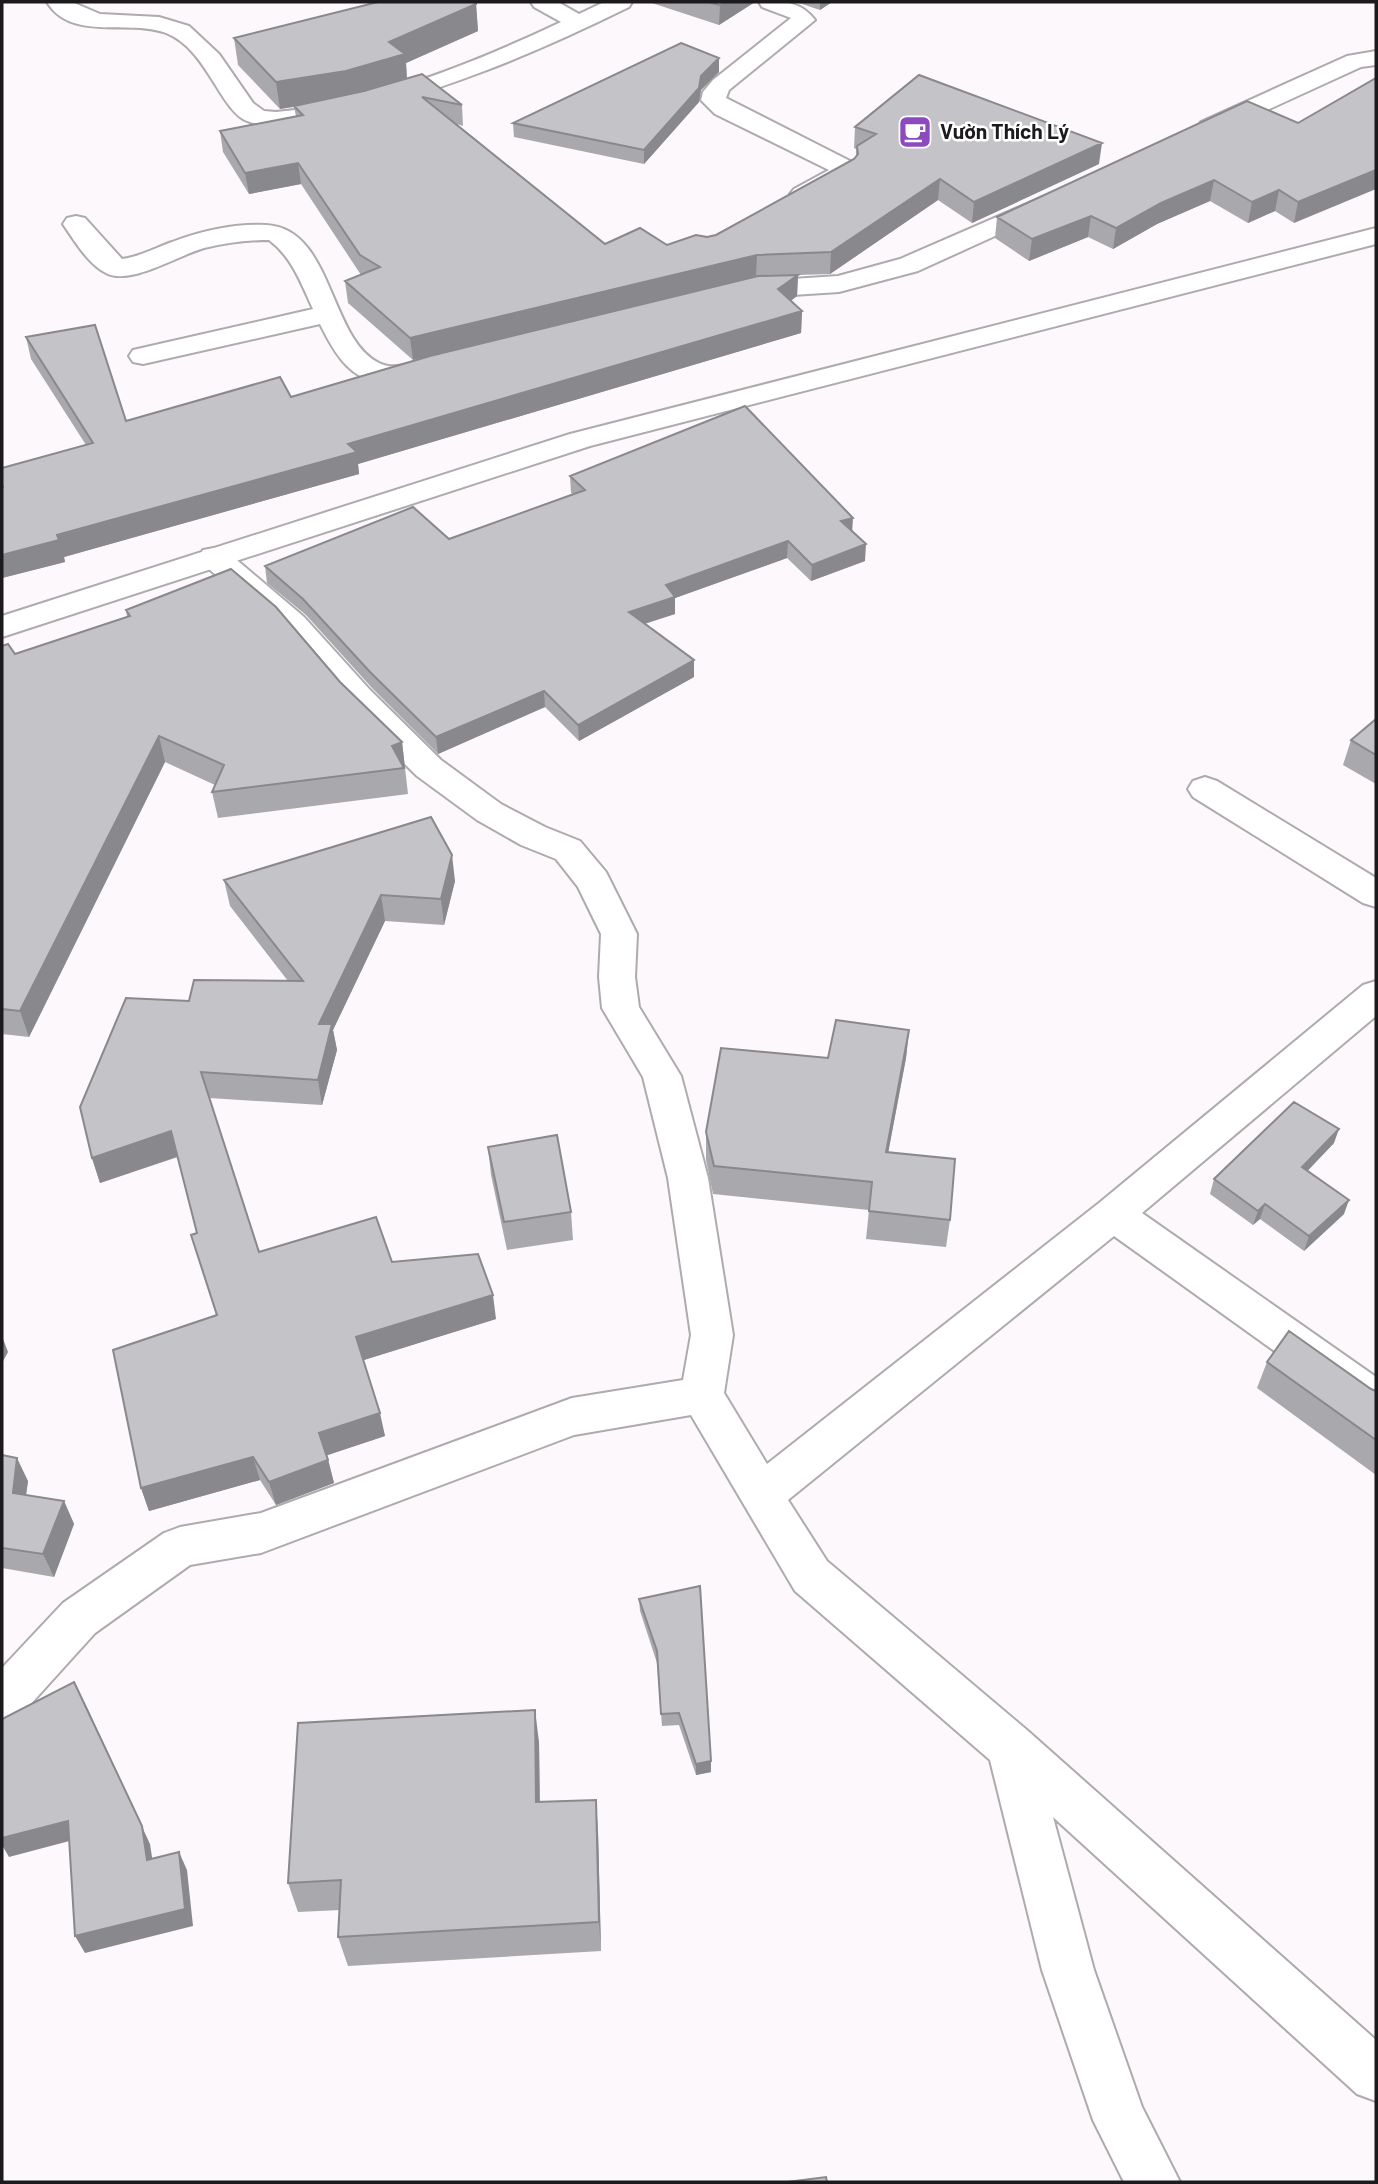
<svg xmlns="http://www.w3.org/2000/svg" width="1378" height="2184" viewBox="0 0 1378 2184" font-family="Barlow,sans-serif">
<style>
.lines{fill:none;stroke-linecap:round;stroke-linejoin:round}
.minor-casing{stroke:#aeaaae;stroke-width:4}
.tertiary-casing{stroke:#aeaaae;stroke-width:4}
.minor{fill:#fff;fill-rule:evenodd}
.tertiary{fill:#fff;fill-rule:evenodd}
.wall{fill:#a9a8ac}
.shaded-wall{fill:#89888c}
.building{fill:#c4c3c8;stroke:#89888c;stroke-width:2}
.labels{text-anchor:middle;stroke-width:5;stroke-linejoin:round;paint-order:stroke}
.far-poi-label{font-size:21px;font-weight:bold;fill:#1c1a1c;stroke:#fff;text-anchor:start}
</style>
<rect width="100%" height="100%" fill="#fcf8fc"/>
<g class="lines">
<defs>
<path id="minor" d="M47,2h25l28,12 59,3 30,9 30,28 34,49 11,8 12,1c99,-9 196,-48 285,-90l-27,-15 -3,-5h27l21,12 25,-12h28l-3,5c-97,48 -196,89 -303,111 -26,5 -53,13 -79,3 -27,-11 -40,-72 -81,-88 -36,-14 -95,9 -119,-31z
M759,2c24,0 41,-2 56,18l-86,70 -3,8 124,63 5,12 -4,5 -39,21 -9,3 -9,-3 -4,-5 4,-5 35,-19 -114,-56 -14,-14 2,-8 10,-12 78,-62 -29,-11z
M1376,51v14l-15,2 -142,65 -9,2 -9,-2 -3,-5 3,-5 146,-66z
M1045,196l9,3 4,5 -4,5 -136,62 -79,21 -93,6 -10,-2 -3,-6 3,-6 10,-2 92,-6 62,-17z
M76,216l9,2 37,41c17,-2 33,-11 50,-17 28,-11 64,-19 94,-17 67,3 63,114 113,138 19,10 37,-6 57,-1l4,6 -4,6c-64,16 -86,12 -116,-50l-177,40 -10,-2 -4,-6 4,-6 180,-41c-12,-26 -21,-52 -44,-69 -22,0 -44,3 -65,8 -25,7 -74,38 -98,25 -18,-9 -32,-33 -43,-49l4,-6z
M214,548l11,2 79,67 66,73 71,70 60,44 44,23 35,14 26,31 31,62 -2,43 4,30 42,69 27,102 25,157 -9,58 43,71 332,-261 264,-218 13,-4v35l-234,197 234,164v41l-15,-5 -247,-177 -326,264 39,61 201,170 348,309v61l-19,-7 -304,-277 41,153 48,137 38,75h-56l-31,-62 -51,-150 -52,-210 -195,-169 -104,-176 -117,20 -313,118 -71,12 -95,68 -76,84 -17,6v-55l61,-65 101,-70 16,-6 81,-14 311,-115 111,-18 8,-45 -23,-157 -25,-101 -41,-69 -3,-31 2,-43 -23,-47 -22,-28 -35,-14 -44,-25 -60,-44 -71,-70 -64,-75 -79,-67 -4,-7 4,-7z
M1205,777l12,4 159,97v29l-13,-4 -170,-106 -5,-8 5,-8z"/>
<path id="tertiary" d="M1376,228v16l-786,202 -588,191v-21l568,-182z"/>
</defs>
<!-- minor casing -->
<use href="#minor" class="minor-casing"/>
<!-- tertiary casing -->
<use href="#tertiary" class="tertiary-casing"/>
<!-- minor -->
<use href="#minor" class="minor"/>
<!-- tertiary -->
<use href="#tertiary" class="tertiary"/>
</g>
<!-- wall -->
<path class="wall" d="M652,2h103l-36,23 -67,-22z
M796,2h36l-12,8z
M476,4l2,27 -72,32 1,15 55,27 1,21 -6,-2 148,120 62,1 49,-10 138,-76 2,-3v-7l-2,-1 1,-21 244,37 -127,59 -34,-23 -108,74 -32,1 -1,21 -6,5 11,10 -1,22 -443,131 1,10 -295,83 1,5 -63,16v-110l84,-23 -55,-86 -5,-22 100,84 165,-24 467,-121 -345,84 -65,-57 -3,-22 16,-6 -60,-91 -52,10 -26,-42 -3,-21 76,-15 -2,-9 -14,2 -42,-44 -4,-27z
M719,58v14l-18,18 -2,12 -55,62 -130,-27 -1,-14z
M1376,78l-82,145 -19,-12 -27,12 -38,-22 -53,23 -44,25 -25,-12 -59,24 -34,-23 2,-21 301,-94z
M570,476l282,55 13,30 -54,20 -24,-23 -112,40v16l-30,10 49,53 -115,64 -34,-34 -107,47 -66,-66 -66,-73 -39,-32 -2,-17 184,-27 124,-45 -2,-1z
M126,610l214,72 62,60 6,52 -190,24 -6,-26 3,-7 -50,-23 -136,275 -27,-3v-388l13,8 112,-37z
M1376,719v65l-33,-19 8,-25z
M224,880l231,1 -11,44 -59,-4 -52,109 4,20 -15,55 -113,-7 50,154 133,10 104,57 -133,41 22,76 -58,19 7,28 -58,22 -16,-25 -111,31 -8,-23 75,-173 -25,-80 6,-2 -19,-76 -78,26 -8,-25 97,-157 99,-20 -58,-75z
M909,1030l-3,28 -18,95 62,67 -4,27 -80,-8 3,-29 -156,-16 -7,-34v-28l122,-74z
M1334,1143l-27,28 37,43 -40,37 -44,-32 -7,6 -43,-31 4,-15z
M488,1147l83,65 2,28 -66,10 -16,-75z
M1267,1362l109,29v84l-119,-87z
M2,1455l26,26 -2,14 38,6 10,23 -20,53 -52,-9z
M639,1599l72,173 -15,3 -17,-50 -17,1 -5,-63 -17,-52z
M539,1742l1,60 58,29 3,120 -253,15 -10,-29 2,-27 -42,2 -10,-29z"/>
<!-- shaded-wall -->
<path class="shaded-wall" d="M725,2h30l-36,23 1,-20z
M820,2h12l-12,8z
M476,4l2,27 -72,32 1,18 -58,16 -69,12 -4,-27 113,-40z
M719,58v14l-18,18 -2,12 -55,62v-14l57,-74z
M1102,143l-3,21 -127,59 2,-21z
M298,163l3,21 -52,10 -4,-21z
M1376,170v19l-82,34 4,-21z
M940,179l-2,21 -108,74 1,-22z
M1214,180l-4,21 -53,23 -44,25 3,-21 45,-25z
M1279,190l-4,21 -27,12 4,-21z
M1091,216l-3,21 -59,24 3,-22z
M757,255l-1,21 -343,84 -3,-22z
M798,275l-1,21 -20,14 1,-21z
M802,311l-1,22 -443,131 1,10 -295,83 1,5 -63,16v-23l55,-20 291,-91z
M853,518l-1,16 -11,-13z
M788,541l-1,17 -112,40v16l-45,14 -1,-16 37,-27z
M866,544l-1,17 -54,20 1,-16z
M694,660v17l-115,64 -1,-16z
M544,691l1,16 -107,47 -2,-17z
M159,736l6,26 -136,275 -9,-26z
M402,742l3,26h-1l-12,-22z
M452,855l3,26 -11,44 -3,-26z
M381,895l4,26 -52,109 4,20 -15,55 -4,-25 1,-56z
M909,1030l-3,28 -23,122 3,-28z
M1339,1129l-5,14 -37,39 5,-15z
M171,1131l8,25 -79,27 -8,-25z
M1349,1200l-5,14 -40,37 5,-15z
M1265,1204l-5,15 -7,6 5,-14z
M493,1295l3,24 -135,42 -5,-24z
M2,1336l6,16 -6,11z
M380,1413l5,23 -60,20 -6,-23z
M253,1457l7,23 -111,31 -8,-23z
M17,1458l11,23 -5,35 -10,-23z
M328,1460l6,23 -58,22 -7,-23z
M64,1501l10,23 -20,53 -11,-23z
M84,1701l66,143 5,33 -8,-17z
M535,1710l4,32 1,91 -4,-31z
M711,1761v11l-15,3v-11z
M596,1800l2,31 3,120 -2,-29z
M68,1821l9,18 -68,18 -7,-12v-7z
M179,1852l8,18 6,56 -108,27 -10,-17z"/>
<!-- building -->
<path class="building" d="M378,2h97l1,2 -87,38 16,12 -59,17 -70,11 -42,-44z
M708,2h17l-5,3z
M681,43l38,15 -18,18 -2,12 -55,62 -131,-27z
M422,74l40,31 -40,-8 183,147 35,-16 27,17 29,-10 11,2 9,-2 138,-76 4,-5 -1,-8 19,-12 -21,-7 64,-52 183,68 -128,59 -34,-23 -109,73 -74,3 -347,83 -65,-57 35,-14 -20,-12 -62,-92 -53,10 -25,-42 83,-16 -9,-9 70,-15z
M1376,78v92l-78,32 -19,-12 -27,12 -38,-22 -53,23 -45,25 -25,-12 -59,23 -35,-22 250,-116 51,22z
M798,275l-20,14 24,22 -454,133 9,8 -300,83 2,5 -57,15v-67l1,-1 -1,-3v-16l91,-25 -67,-106 69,-12 31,96 154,-44 11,20 139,-41 328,-80z
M745,406l108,112 -12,3 25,23 -54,21 -24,-24 -122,44 9,12 -46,15 65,48 -116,65 -34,-34 -108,46 -66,-65 -67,-73 -38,-33 148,-59 36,32 136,-49 -15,-14z
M231,569l45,38 64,75 62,60 -10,4 12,22 -192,24 12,-27 -65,-29 -139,275 -18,-2v-363l6,-2 7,10 115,-38 -4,-6z
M1376,719v36l-25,-15z
M431,817l21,38 -11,44 -60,-4 -62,129h13l-14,56 -117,-8 58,180 117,-35 16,45 86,-8 15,41 -137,42 24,76 -61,20 9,27 -59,22 -16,-25 -112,31 -28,-138 104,-35 -26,-80 6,-2 -26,-102 -79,27 -12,-51 46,-109 63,3 5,-21 109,1 -79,-101z
M836,1020l73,10 -23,122 69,7 -5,61 -81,-9 3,-29 -158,-16 -8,-34 15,-84 107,10z
M1294,1102l45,27 -37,38 47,33 -40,36 -44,-32 -7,7 -44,-32z
M557,1135l14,77 -67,10 -16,-75z
M1289,1331l82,58 5,2v49l-109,-78z
M2,1455l15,3 -4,35 51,8 -21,53 -41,-6z
M700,1586l11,175 -15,3 -17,-51 -18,1 -4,-63 -18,-52z
M74,1682l68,144 5,34 32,-8 6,57 -110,27 -7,-115 -66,17v-119z
M535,1710l1,92 60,-2 3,122 -261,15 3,-57 -53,3 10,-160z
M826,2177l1,5h-40z"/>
<!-- icons -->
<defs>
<symbol id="cafe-square" viewBox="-11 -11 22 22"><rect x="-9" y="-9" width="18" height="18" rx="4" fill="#8d49be" stroke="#fff"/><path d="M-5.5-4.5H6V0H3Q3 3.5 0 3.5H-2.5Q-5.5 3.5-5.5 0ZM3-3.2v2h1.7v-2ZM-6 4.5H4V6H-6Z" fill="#fff"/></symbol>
</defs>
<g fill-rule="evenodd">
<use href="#cafe-square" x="896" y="113" width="38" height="38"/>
</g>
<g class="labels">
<!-- far-poi labels -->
<g class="far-poi-label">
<text x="940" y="139">Vườn Thích Lý</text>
</g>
</g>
<!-- border -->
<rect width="1378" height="2184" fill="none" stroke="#1c1a1c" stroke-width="7"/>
</svg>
